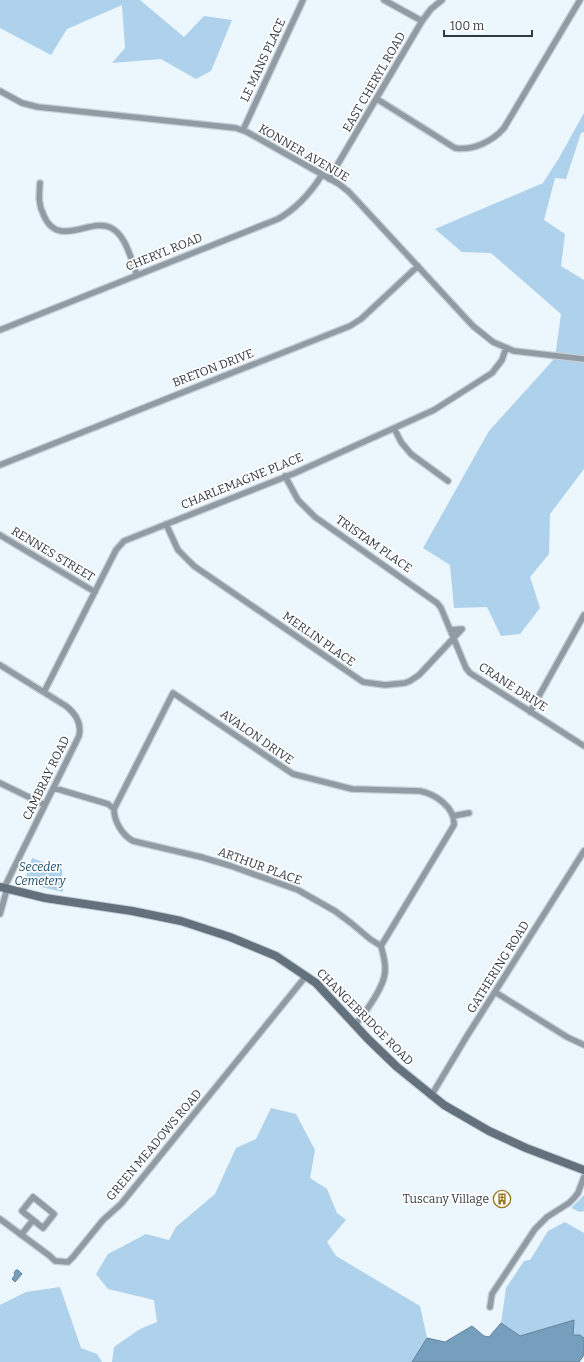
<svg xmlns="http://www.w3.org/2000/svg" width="584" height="1362" viewBox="0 0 584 1362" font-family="Bitter,serif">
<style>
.green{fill:#aed1ec}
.water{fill:#769fbe;stroke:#618199}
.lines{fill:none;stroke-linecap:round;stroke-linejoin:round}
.minor-casing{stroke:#c7d0d8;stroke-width:8}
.secondary-casing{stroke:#c7d0d8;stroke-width:10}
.minor{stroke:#919ba3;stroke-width:5.5}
.secondary{stroke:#63717c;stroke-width:8}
.labels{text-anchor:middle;stroke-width:3.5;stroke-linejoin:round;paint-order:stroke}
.street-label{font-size:12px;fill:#313a42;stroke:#fff}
.park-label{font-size:12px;font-style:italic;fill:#164868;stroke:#fff}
.poi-label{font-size:12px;fill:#313a42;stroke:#fff;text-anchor:end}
</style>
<rect width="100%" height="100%" fill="#ecf6fd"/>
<!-- green -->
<path class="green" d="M0,0h140l44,37 20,-21 28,4 -21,51 -15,8 -35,-20 -49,4 13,-15 -3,-43 -55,24 -16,26 -51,-27z
M584,113v19l-3,1 -15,46 -11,-1 -11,42 21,14 -4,32 23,14v189l-34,45 -1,40 -19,23 10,31 -20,26 -19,2 -14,-29 -33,1 -4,-43 -27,-17 66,-117 66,-73 6,-44 -70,-61 -29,-1 -27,-23 108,-46 16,-25z
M32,858l30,11 1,23 -39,-9z
M271,1108l25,6 19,36 -5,28 17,11 10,24 9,7 -19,22 9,14 84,50 7,32 -15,24h-300l2,-15 26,-18 17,-7 -3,-22 -46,-11 -12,-15 12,-20 38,-20 23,6 7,-13 39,-33 21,-46 20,-9z
M584,1195v16l-4,1 -9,-4z
M565,1222l19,11v105l-4,-3h-7v-15l-54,16 -18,-13 5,-35 18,-27 6,-1 18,-29z
M60,1287l21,61 16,6 5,8h-102v-57l26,-13z"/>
<!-- water -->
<path class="water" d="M16,1270h2l4,4 -7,8 -3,-3 3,-4 -1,-2z
M574,1320l-1,15h7l4,3v17l-5,7h-167l15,-24 18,4 27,-16 12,10 5,1 12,-14 19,13z"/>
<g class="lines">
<defs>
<path id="minor" d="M384,0l38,21
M0,91l22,12 16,4 198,21 11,4 92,52 10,8 124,134 20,16 21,9 70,8
M377,99l78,49c18,3 38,-7 49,-20l76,-128
M243,130l60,-130
M329,179l93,-158 9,-12 11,-9
M40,183c-1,13 -2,21 4,33 15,34 48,-1 69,13 14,9 18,31 24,46
M0,330l278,-111c18,-10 33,-27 44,-44
M394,428l7,14 10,12 37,27
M0,465l350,-139 11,-7 57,-53
M285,476l13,24 17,17 122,86 4,5 25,60 4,5 114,73
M166,524l12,26 16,16 169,116 22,3 20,-2 5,-2 9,-6 43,-46 -12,1
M0,535l95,57
M0,665l66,41c10,8 16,17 13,30l-75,152
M44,692l72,-142 8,-9 171,-68 139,-63 58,-37 10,-13 4,-12
M530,712l54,-97
M0,783l45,22
M54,788l54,16 6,5c0,12 8,26 19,32l68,16 30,9 67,24 37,21 16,12 19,16 11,7c2,8 5,17 4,25 0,15 -20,42 -30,54
M114,809l59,-116 120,81 59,15 68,2c15,3 35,16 34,34l-73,121
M453,816l16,-3
M0,914l7,-25
M495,992l72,45 17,8
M431,1096l36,-60 117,-185
M33,1197l21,17 -11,14 -21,-17z
M0,1219l50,37 5,5 13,1 5,-5 30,-37 18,-16 185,-228
M21,1235l12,-15
M490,1307l2,-13 43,-65 12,-12 22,-14 5,-5 4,-5 6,-16"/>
<path id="secondary" d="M0,887l45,11 87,13 49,10 49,16 46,19 40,27 52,56 29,28 47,38 45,26 37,17 58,22"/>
</defs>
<!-- minor casing -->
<use href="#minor" class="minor-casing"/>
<!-- secondary casing -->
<use href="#secondary" class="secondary-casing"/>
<!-- minor -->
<use href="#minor" class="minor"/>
<!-- secondary -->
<use href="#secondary" class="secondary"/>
</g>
<!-- icons -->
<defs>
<symbol id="building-ring" viewBox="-11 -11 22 22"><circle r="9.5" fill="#fff" stroke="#977c24" stroke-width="1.5"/><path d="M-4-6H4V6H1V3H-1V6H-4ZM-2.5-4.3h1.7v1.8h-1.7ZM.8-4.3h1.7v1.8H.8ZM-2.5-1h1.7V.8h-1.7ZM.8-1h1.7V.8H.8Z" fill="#977c24"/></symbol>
</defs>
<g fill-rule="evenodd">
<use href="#building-ring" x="492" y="1189" width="20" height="20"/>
</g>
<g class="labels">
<!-- street labels -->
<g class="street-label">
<text transform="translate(263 60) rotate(-65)" y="4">LE MANS PLACE</text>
<text transform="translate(374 82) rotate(-60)" y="4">EAST CHERYL ROAD</text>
<text transform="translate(304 153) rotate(30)" y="4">KONNER AVENUE</text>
<text transform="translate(164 252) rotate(-22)" y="4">CHERYL ROAD</text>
<text transform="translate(213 368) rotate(-21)" y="4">BRETON DRIVE</text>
<text transform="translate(242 481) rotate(-22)" y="4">CHARLEMAGNE PLACE</text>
<text transform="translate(374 544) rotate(35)" y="4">TRISTAM PLACE</text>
<text transform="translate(53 554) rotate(31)" y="4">RENNES STREET</text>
<text transform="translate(319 639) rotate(35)" y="4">MERLIN PLACE</text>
<text transform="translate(513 687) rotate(33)" y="4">CRANE DRIVE</text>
<text transform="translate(257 737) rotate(35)" y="4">AVALON DRIVE</text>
<text transform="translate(46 778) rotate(-64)" y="4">CAMBRAY ROAD</text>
<text transform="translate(260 866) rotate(20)" y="4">ARTHUR PLACE</text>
<text transform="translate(498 967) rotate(-58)" y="4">GATHERING ROAD</text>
<text transform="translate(365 1017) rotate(45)" y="4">CHANGEBRIDGE ROAD</text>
<text transform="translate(154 1145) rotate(-50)" y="4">GREEN MEADOWS ROAD</text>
</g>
<!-- park labels -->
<g class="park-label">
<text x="40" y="871">Seceder<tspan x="40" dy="14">Cemetery</tspan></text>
</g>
<!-- poi labels -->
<g class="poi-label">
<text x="489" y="1203">Tuscany Village</text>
</g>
</g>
<!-- scale -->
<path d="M444 30v6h88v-6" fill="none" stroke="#313a42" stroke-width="2"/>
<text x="450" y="30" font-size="12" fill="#313a42" stroke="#ffffff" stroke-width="3" paint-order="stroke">100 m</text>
</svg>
